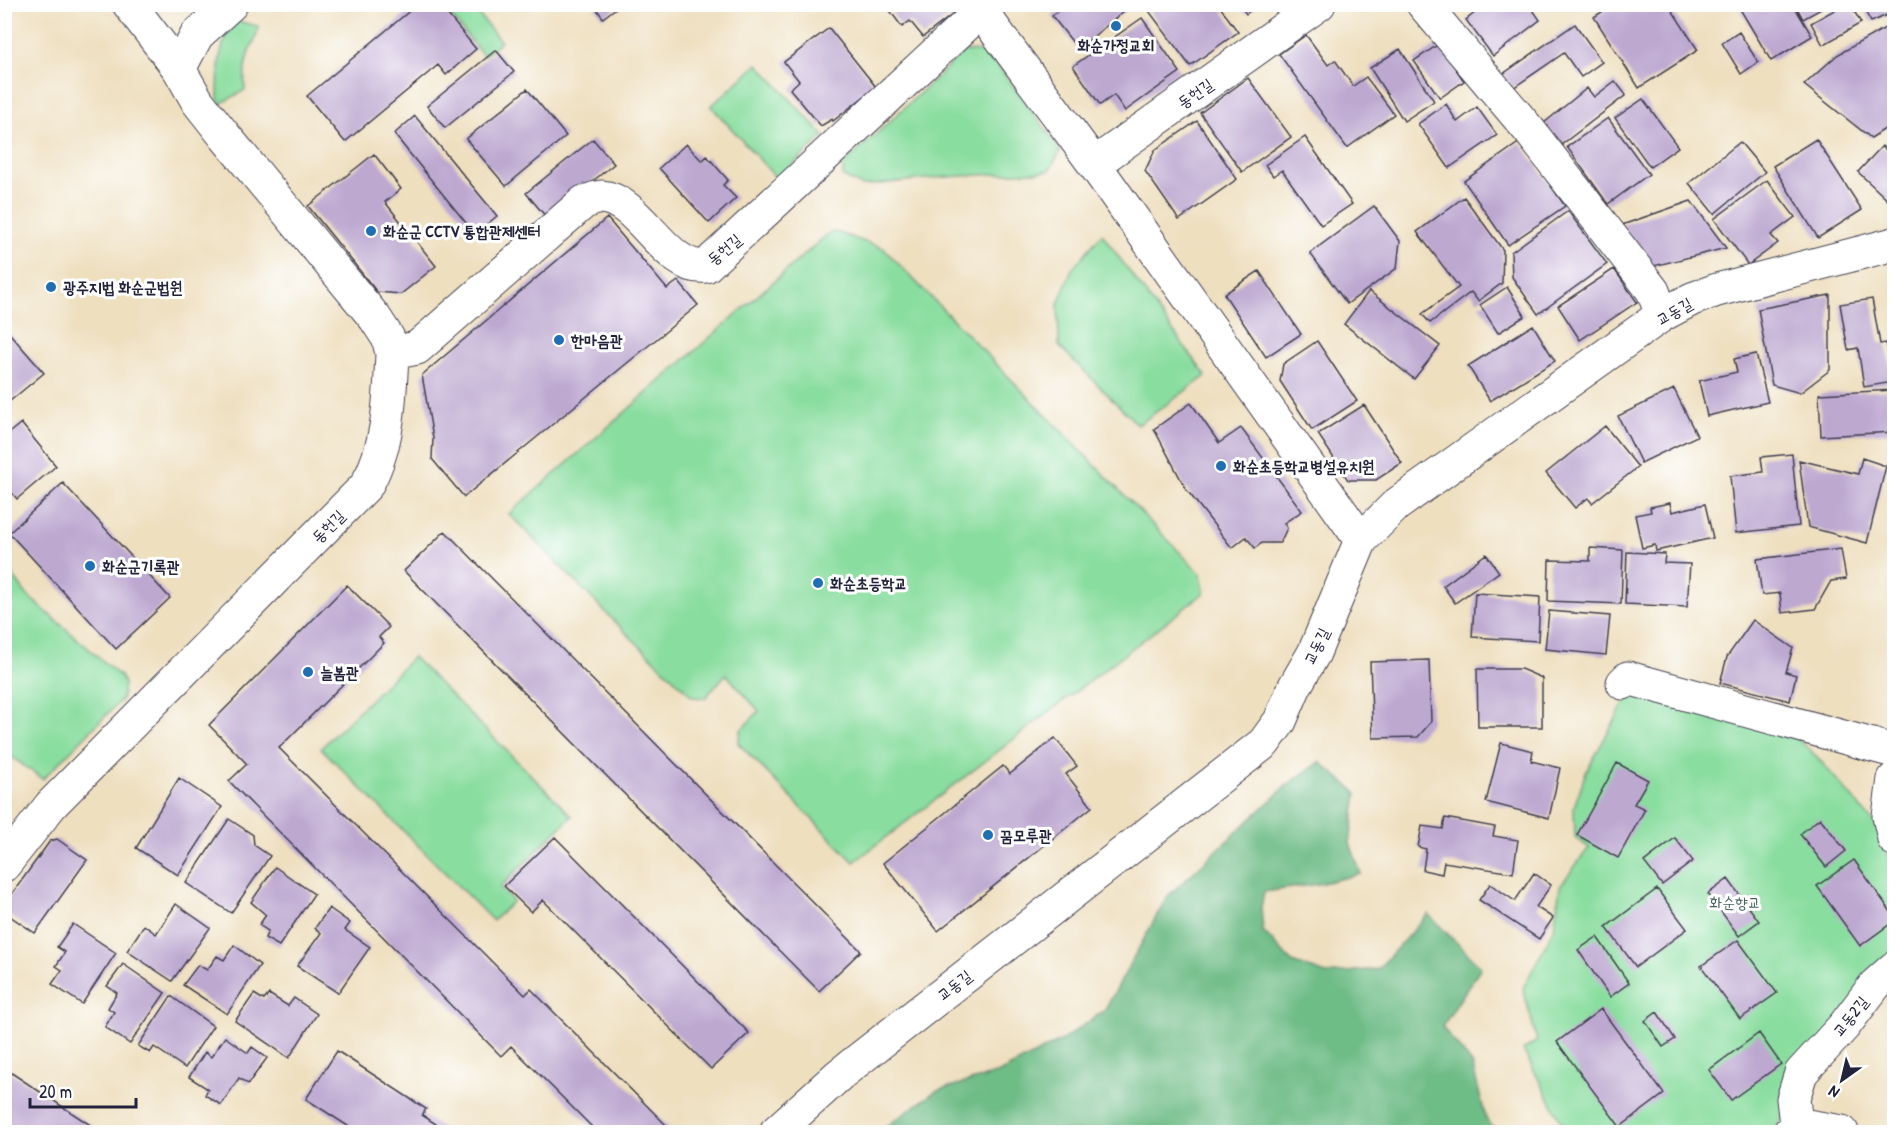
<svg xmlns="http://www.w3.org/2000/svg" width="1899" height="1137" viewBox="0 0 1899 1137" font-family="'Patrick Hand','Poor Story',sans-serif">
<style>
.green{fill:#89dd9f;stroke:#56806d;stroke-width:1.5}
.forest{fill:#6ebc86;stroke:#486f60;stroke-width:1.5}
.building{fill:#bda8d0}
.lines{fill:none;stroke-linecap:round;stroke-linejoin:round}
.minor-casing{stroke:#413e4f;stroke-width:35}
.minor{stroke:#fff;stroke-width:33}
.poi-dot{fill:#1f6fb2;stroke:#fff;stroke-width:2}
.labels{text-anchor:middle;stroke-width:6;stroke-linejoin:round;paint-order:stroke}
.poi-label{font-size:16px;font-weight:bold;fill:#22223b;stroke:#fff;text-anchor:start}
.street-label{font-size:16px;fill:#22223b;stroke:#fff}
.park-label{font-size:16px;fill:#46635e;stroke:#fff}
</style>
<rect width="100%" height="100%" fill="#fff"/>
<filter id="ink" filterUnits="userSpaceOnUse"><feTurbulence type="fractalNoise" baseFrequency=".0167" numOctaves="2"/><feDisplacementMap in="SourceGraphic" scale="12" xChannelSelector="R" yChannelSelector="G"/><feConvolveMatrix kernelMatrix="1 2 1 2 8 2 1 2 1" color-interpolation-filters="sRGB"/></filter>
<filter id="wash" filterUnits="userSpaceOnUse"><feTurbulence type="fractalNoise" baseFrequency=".008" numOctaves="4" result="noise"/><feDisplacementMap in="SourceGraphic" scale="24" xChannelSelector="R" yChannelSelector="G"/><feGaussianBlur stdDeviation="1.35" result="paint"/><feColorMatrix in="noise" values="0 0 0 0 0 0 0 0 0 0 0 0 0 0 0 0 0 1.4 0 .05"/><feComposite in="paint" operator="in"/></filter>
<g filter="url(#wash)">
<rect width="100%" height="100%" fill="#eedfbf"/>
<!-- green -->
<path class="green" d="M442,5h29l30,37 -17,14z
M237,21l21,5c1,11 -7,19 -10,29 -4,12 -4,22 -3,35l-25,14 -2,-5c1,-28 -2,-56 19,-78z
M965,51l23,1 73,98 -12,21 -104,6 -83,9 -19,-9v-12z
M758,64l66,72 -47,43 -66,-73z
M836,232l47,16 318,326 3,19 -350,269 -116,-119 3,-13 18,-19 -33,-37 -21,24 -12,-1 -72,-69 -112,-114 320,-281z
M1102,234l104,142 -68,49 -79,-79 -1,-42 14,-35z
M11,573l16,22 93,81 4,7 -2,16 -79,80 -38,-27 -1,-174z
M413,657l159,159 -72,71 13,14 -20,20 -172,-173z
M1631,691l162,43 24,23 64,74 13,41v91l-121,169h-134l-8,-5 -10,5h-54l-44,-82 14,-9 -14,-53 31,-59 6,-43 29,-38 -14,-11 -1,-30 12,-35z"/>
<!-- forest -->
<path class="forest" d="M1320,762l37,31 -7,50 11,31 -43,10 -54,8 -3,16 2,23 29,31 34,12 52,-5 50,-55 53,53 -39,60 30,37 14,55 12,13h-619l57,-41 63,-18 63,-33 43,-30 62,-113 120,-112z"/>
<g id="blocks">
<!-- building -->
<path class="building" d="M418,4h21l37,45 -30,26 -8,-10 -93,77 -38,-46z
M593,4h28l-18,14z
M885,4h61l7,10 -30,23 -13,-16 -8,6z
M1066,4h67l-55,45 -26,-33z
M1158,4h60l20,28 -48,34 -41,-55z
M1239,4h20l-13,10z
M1486,4h43l11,16 -47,36 -27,-36z
M1614,4h54l30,46 -59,38 -45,-71z
M1737,4h56l19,32 -41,25z
M1795,4h35l-27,15z
M1845,4h5l11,19 -38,22 -12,-22z
M1861,4h33v8l-23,10z
M1142,18l38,54 -55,39 -11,-16 -14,10 -27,-39z
M1575,24l27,38 -21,15 -17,-24 -51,35 -10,-14z
M1892,24l2,4v95l-23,15 -67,-53 33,-30z
M829,28l47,59 -43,34 -1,-2 -11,7 -31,-37 9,-8 -15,-19z
M1739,32l19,30 -17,12 -19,-31z
M1306,35l22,30 7,-5 18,26 13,-9 28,37 -47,34 -68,-94z
M1439,44l25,37 -24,17 -26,-37z
M1400,49l34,52 -30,20 -34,-53z
M496,50l18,22 -69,56 -18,-22z
M1248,78l43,59 -49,35 -42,-59z
M1615,81l11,14 -65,50 -17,-22 43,-35 7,9z
M527,89l39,47 -60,50 -40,-47z
M1643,99l35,48 -28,20 -35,-49z
M1446,104l11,18 20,-15 20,28 -48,33 -31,-44z
M415,116l82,100 -22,18 -81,-100z
M1608,118l41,56 -41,30 -41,-57z
M1197,121l40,58 -58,41 -34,-49 10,-21z
M1305,137l47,67 -31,21 -39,-55 -9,6 -8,-11z
M593,139l21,25 -67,54 -21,-25z
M1816,139l46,71 -44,28 -45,-72z
M1520,142l45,64 -57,39 -44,-64z
M1740,142l25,30 -51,42 -25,-31z
M686,144l16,17 5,-5 21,24 -5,5 13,13 -27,25 -50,-55z
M1882,146l12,12v48l-36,-34z
M374,154l27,35 -16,13 51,64 -35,28 -24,-2 -69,-86z
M1767,180l28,37 -24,18 7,8 -30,22 -34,-46z
M1464,197l39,53 -1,33 -24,18 -7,-9 -41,31 -8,-9 37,-27 -42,-55z
M1691,201l35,47 -76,19 -28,-42z
M1374,206l26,35 -3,27 -50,36 -37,-51z
M1568,211l39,53 -69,50 -26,-37 -1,-25z
M607,218l60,71 11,-8 20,24 -234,192 -32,-38 1,-21 -11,-63z
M1614,269l23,33 -57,38 -22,-34z
M1259,271l42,63 -35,23 -42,-63z
M1507,287l18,29 -27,17 -18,-28z
M1369,291l71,55 -26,33 -70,-55z
M1830,295v75l-30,23 -28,-8 -14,-76z
M1872,299l8,45 6,-1 7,39 -29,5 -6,-39 -10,2 -8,-46z
M1533,325l22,36 -65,40 -22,-35z
M4,327l40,46 -40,33z
M1317,341l40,60 -45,29 -32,-49 3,-17z
M1756,354l12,48 -61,14 -8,-35 38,-9 -3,-13z
M1674,389l23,47 -56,27 -23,-47z
M1894,390v42l-73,4 -2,-42z
M1191,403l28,40 22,-15 61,83 -18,12 3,5 -7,15h-18l-7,5 -9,-11 -14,11 -46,-59 -32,-60z
M1364,405l38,58 -26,17h-28l-30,-46z
M21,423l35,43 -39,33 -13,-16v-46z
M1605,426l33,41 -46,36 -4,-5 -13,10 -29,-35z
M1792,454l7,72 -63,7 -6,-57 33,-4 -2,-15z
M1862,458l24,8 -19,77 -59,-16 -9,-67 59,14z
M63,483l107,115 -54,51 -107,-116z
M1670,503l2,9 33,-8 8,34 -57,13 -1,-6 -13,3 -7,-33 16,-3 -1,-5z
M445,531l416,420 -42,40 -415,-420z
M1590,548l33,2 -2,54 -73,-3 1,-41 41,1z
M1841,549l5,30 -15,2 -16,28 -33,4 -2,-20 -18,2 -5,-36z
M1627,552l38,2 -1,9 26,1 -3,43 -62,-3z
M1486,554l13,18 -44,31 -12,-17z
M347,585l42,42 -10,10 5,6 -105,105 246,247 6,-6 142,143h-76l-86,-86 -10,10 -272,-275 18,-17 -38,-39z
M1475,593l65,4 -2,44 -66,-4z
M1549,611l61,5 -4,39 -61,-6z
M1753,620l40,28 -7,24 10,3 -6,26 -70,-18 7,-26z
M1429,660l2,62 -13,15 -45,1 -3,-76z
M1477,669h44l21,9v49h-64z
M1055,738l22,28 -11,8 26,33 -154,124 -55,-68 120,-97 7,8z
M1501,743l32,8 -2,10 29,7 -11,50 -63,-16z
M1617,763l31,17 -14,24 11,5 -27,49 -41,-23z
M179,778l43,29 -44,68 -42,-27z
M1445,818l50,9 -2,9 25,4 -5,33 -69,-11 -2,12 -19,-4 3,-21 -8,-2 4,-21 21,3z
M1820,818l26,33 -20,16 -26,-33z
M229,819l24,16 1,10 16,11 -39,57 -45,-30z
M555,837l194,196 -38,36 -168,-169 -12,12 -27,-26z
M1675,838l18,23 -31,24 -18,-23z
M57,839l30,21 -52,73 -31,-21v-7l46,-64z
M1854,860l40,56v5l-34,25 -43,-60z
M275,867l39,27 -35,52 -14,-8 3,-7 -9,-6 7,-10 -15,-13z
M1534,873l17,12 -15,22 17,11 -14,21 -60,-39 11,-16 25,17z
M1728,879l31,42 -20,15 -31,-42z
M1657,889l30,40 -51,38 -30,-40z
M176,904l34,24 -38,53 -45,-30 17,-26 12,9z
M329,908l21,15 -5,7 25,17 -32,46 -41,-27 24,-33 -6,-5z
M73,924l43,29 -34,51 -30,-20 10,-14 -6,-4 9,-14 -8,-5z
M1597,937l32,46 -19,14 -32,-47z
M1738,940l39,53 -37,26 -39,-53z
M234,945l26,20 -33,49 -44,-29 15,-20 9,5 10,-14 7,4z
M123,964l42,29 -35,51 -25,-17 9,-15 -6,-4 9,-15 -10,-7z
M254,994l10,6 5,-6 19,12 6,-8 23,16 -28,44 -54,-37z
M171,996l42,30 -28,42 -31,-21 -4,6 -12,-7z
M1601,1009l63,85 -44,33 -63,-85z
M1657,1012l18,27 -12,8 -18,-26z
M1759,1033l22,31 -50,36 -22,-30z
M225,1037l23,16 4,-6 15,11 -19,26 -9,-6 -18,27 -16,-10 3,-6 -19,-12 16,-25 6,5z
M337,1051l89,58 -4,6 26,17h-91l-51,-33z
M4,1068l97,64h-93l-4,-2z"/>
</g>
</g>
<g filter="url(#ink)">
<use href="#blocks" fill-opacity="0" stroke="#413e4f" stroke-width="1.5"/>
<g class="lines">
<defs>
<path id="minor" d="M129,4l50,65 19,33 26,33 151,183 13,20 4,15
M1423,4l106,126 124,161 9,24
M179,69l18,-34 34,-31
M1094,164l267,376
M1623,683l5,-5 266,73
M1894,779l-5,37 5,23
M4,865l47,-60 315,-319c23,-39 24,-89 26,-133l25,-5 167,-146c5,-1 13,-5 18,-5 38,3 65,75 104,69l275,-255 113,153 225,-160
M1796,1124l46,8
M776,1132l63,-57 425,-332 16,-22 15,-35 19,-33 47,-113 35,-35 266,-190 30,-16 25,-9 177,-46
M1790,1132l6,-8 -3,-25 8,-26 43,-47 31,-41 19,-17"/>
</defs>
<!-- minor casing -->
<use href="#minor" class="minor-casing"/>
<!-- minor -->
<use href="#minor" class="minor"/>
</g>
</g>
<!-- markers -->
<g class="poi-dot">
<circle cx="1116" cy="26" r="6"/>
<circle cx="371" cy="231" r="6"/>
<circle cx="51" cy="287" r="6"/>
<circle cx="559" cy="340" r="6"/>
<circle cx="1221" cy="466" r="6"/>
<circle cx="90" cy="566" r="6"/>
<circle cx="818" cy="583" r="6"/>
<circle cx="308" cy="672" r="6"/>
<circle cx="988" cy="835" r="6"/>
</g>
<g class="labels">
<!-- poi labels -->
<g class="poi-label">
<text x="1116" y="51" text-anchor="middle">화순가정교회</text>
<text x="383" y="237">화순군 CCTV 통합관제센터</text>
<text x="63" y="293">광주지법 화순군법원</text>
<text x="571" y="346">한마음관</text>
<text x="1233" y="472">화순초등학교병설유치원</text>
<text x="102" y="572">화순군기록관</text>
<text x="830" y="589">화순초등학교</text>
<text x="320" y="678">늘봄관</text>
<text x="1000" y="841">꿈모루관</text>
</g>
<!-- street labels -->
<g class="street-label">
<text transform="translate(1195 93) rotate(-35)" y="6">동헌길</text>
<text transform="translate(724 249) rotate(-40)" y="6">동헌길</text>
<text transform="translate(1674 311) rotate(-30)" y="6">교동길</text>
<text transform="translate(328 526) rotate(-45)" y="6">동헌길</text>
<text transform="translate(1316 646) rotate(-64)" y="6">교동길</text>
<text transform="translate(954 985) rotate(-38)" y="6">교동길</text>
<text transform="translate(1850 1016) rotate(-51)" y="6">교동2길</text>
</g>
<!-- park labels -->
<g class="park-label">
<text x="1735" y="908">화순향교</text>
</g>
</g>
<!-- margin -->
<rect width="1899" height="1137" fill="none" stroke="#fff" stroke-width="24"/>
<!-- north arrow -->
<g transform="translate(1842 1080) rotate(214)" stroke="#ffffff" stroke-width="4.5" paint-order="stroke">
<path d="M0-4.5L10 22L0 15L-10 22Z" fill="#22223b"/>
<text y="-9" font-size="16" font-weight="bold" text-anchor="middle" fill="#22223b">N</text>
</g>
<!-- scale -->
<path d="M30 1098v9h106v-9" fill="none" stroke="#22223b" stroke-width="3"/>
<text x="39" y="1098" font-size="18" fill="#22223b" stroke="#ffffff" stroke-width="4.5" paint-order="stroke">20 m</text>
</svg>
